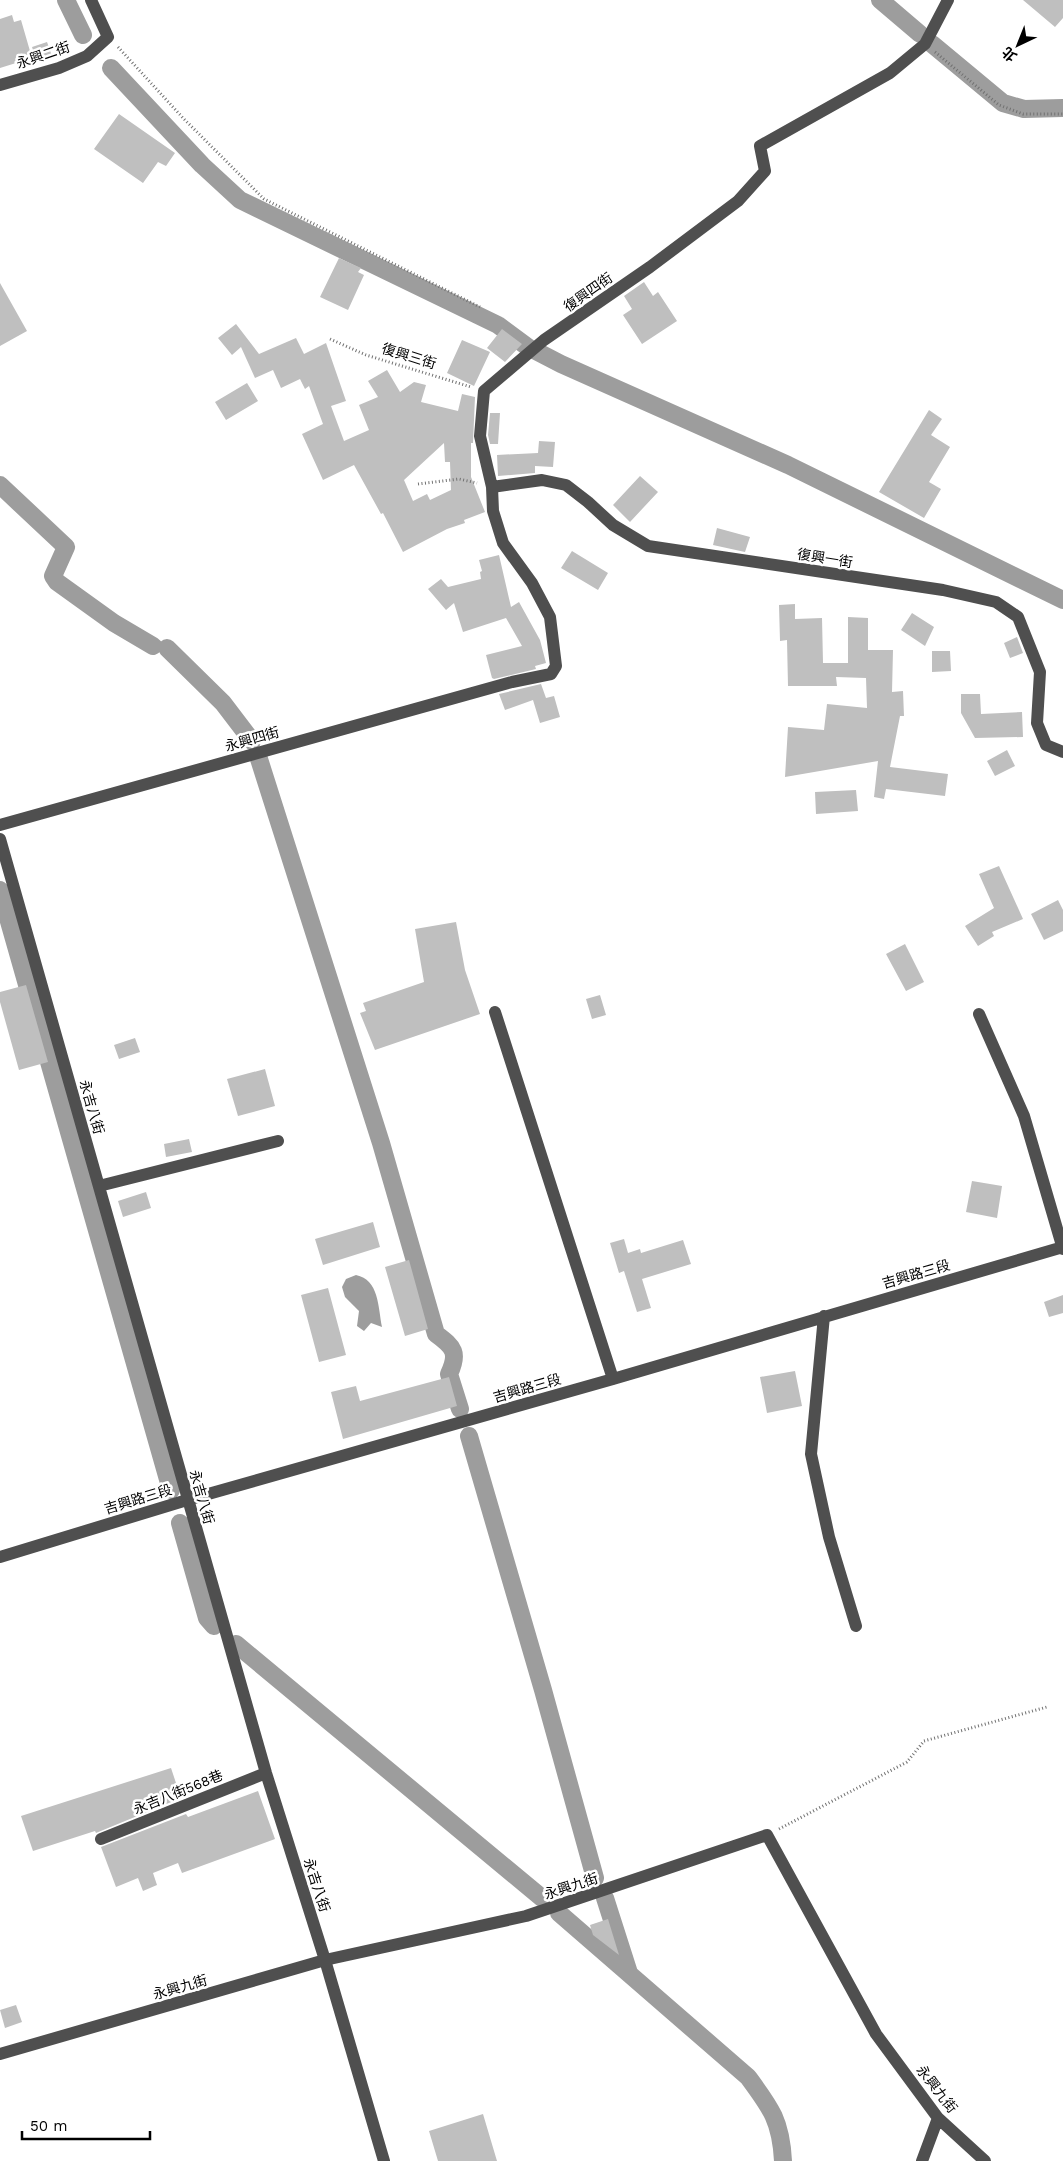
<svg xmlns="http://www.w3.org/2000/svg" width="1063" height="2161" viewBox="0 0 1063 2161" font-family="'Work Sans','Noto Sans TC',sans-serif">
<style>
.water{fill:#9d9d9d}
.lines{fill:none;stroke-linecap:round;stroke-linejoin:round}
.canal{stroke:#9d9d9d;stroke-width:18}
.building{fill:#bfbfbf;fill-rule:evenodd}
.path{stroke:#717171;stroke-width:3;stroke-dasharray:1 2.5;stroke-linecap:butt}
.minor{stroke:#4f4f4f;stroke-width:12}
.labels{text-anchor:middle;stroke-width:5;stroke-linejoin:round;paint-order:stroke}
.street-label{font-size:14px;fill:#000;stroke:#fff}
</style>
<rect width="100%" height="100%" fill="#fff"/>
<!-- water -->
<path class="water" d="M356,1275c23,5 22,31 26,52l-11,-4 -7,8 -7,-5 2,-15 -14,-14 -3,-10 4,-8z"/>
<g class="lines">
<!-- canal -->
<path class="canal" d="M66,0l17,35
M880,0l40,34
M932,44l71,59 21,6 39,-1
M111,68l91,97 38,35 258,125 31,23
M534,350l27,14 227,101 275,135
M0,485l66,62 -13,29 4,6 57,41 39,23
M167,648l56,55 29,38
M259,759l122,384 55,191c18,13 23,19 13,40l11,35
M0,890l171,600
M469,1436l74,254 52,188
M180,1523l27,95 7,8
M236,1644l306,254
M605,1898l24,75
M559,1913l189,164c23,31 33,44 35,84"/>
</g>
<!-- building -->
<path class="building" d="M1023,0h40v18l-8,9z
M12,15l2,7 7,-2 11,38 -32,10v-49z
M47,42l5,14 -15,6 -5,-15z
M119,114l56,39 -9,13 -8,-4 -15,21 -49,-34z
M339,258l22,10 -3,4 6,3 -16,35 -28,-13z
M644,282l9,14 5,-4 19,29 -35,23 -19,-29 9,-6 -8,-13z
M0,283l27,48 -27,15z
M236,324l23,30 37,-16 8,16 22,-11 20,58 -15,5 13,35 25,-11 -10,-25 19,-8 -10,-16 19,-11 13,22 14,-10 12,3 -5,17 37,9 4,-17 13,3 -2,46h-2v34l14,35 -21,8 1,3 -18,6 -44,23 -20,-39 -2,1 -27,-49 -31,15 -21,-46 21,-10 -14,-38 -4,3 -5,-10 -19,9 -8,-18 -18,8 -14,-31 -9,8 -14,-17zM444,443l1,19h5l1,28 -21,10 -3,-6 -14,7 -9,-21z
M502,329l20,15 -17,18 -18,-14z
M462,340l28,12 -16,34 -27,-13z
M247,383l11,18 -32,19 -11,-18z
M929,410l13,9 -11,16 19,12 -21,35 12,7 -17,29 -45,-26z
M490,413h10l-2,31h-8l-2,-9z
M539,441l16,1 -2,25 -18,-1v7l-37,3 -1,-21 41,-2z
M640,476l18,16 -28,30 -17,-17z
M717,528l33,9 -5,15 -32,-7z
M572,551l36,22 -10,17 -37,-22z
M499,555l12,52 8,-5 21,38 6,23 -11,3 1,3 -42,10 -2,-1 -6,-23 36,-9 -16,-28 -43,14 -9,-29 -8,7 -18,-21 13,-10 7,8 33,-8 -1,-7 2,-1 -3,-11z
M795,604v15l27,-1 1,45h25v-46l20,1v32h25l-1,42 11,-1 1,25h-4l-10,51 58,7 -3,22 -59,-7 -2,10 -10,-2 4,-36 -93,16 3,-50 36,3 3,-26 40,4 -1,-30 -30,-1 1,9h-49l-1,-46 -7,1 -1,-36z
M912,613l22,14 -9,19 -24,-16z
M1017,637l6,16 -13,5 -6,-15z
M932,651h18l1,20 -19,1z
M541,684l5,14 8,-2 6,21 -20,6 -7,-23 -28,10 -6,-16z
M961,694h19l1,20 41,-2 1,25 -48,1 -14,-25z
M1007,750l8,16 -20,10 -8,-15z
M856,790l2,21 -42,3 -1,-22z
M999,866l24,53 -31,13 2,4 -16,10 -13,-20 29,-18 -15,-34z
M1058,900l5,10v21l-19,9 -13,-26z
M456,922l9,48 15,44 -105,36 -15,-37 6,-2 -3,-8 61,-21 -9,-53z
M905,944l19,38 -18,9 -20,-37z
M26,985l22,77 -29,8 -19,-68v-10z
M600,995l6,20 -14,4 -6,-20z
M135,1038l5,14 -21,7 -5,-14z
M265,1069l10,37 -37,10 -11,-37z
M189,1139l3,13 -26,5 -2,-13z
M972,1181l30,5 -5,32 -31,-6z
M146,1192l5,16 -28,9 -5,-16z
M373,1222l7,25 -57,18 -8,-26z
M624,1239l4,14 12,-4 1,4 42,-13 8,24 -49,15 9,29 -14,4 -13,-41 -5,2 -9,-30z
M409,1260l19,69 -23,7 -20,-69z
M328,1288l18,67 -27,7 -18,-67z
M1063,1295v18l-14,4 -5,-15z
M795,1371l7,35 -35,7 -7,-36z
M449,1377l8,29 -114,33 -12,-47 25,-6 4,15z
M171,1768l10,30 -85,35 -1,-2 -62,20 -12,-35z
M258,1791l17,48 -93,34 -4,-10 -25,10 4,12 -14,6 -5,-13 -22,9 -15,-40 85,-33 2,3z
M608,1919l11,36 -26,-20 -3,-10z
M16,2005l6,17 -17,6 -5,-18z
M483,2114l14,47h-59l-9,-30z"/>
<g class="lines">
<!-- path -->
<path class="path" d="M118,47l65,71 81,81 216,108
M935,52l64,53 24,9h40
M330,339l36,16 105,32
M418,484l41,-5 18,4
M779,1829l128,-67 17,-21 123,-34"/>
<!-- minor -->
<path class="minor" d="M0,85l59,-17 28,-12 21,-19 -17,-37
M492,487l50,-7 24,5 22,17 25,23 35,21 295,44 53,12 22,15 22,55 -3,51 9,22 17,7
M0,825l512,-143 39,-8 5,-8 -6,-49 -18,-34 -29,-40 -10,-32 -1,-24 -12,-51 4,-45 60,-51 106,-73 88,-66 27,-30 -5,-25 130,-73 35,-29 23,-44
M0,839l266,934 59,187 59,201
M495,1012l118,367
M979,1014l45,102 39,133
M99,1186l179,-45
M824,1316l-13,138 18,83 27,89
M0,1557l187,-57 426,-121 450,-132
M101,1839l165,-66
M0,2054l325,-94 201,-44 241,-81 109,199 62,84 47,43
M922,2161l16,-43"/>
</g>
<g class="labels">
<!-- street labels -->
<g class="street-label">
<text transform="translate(43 55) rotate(-19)" y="5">永興二街</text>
<text transform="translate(588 292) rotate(-35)" y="5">復興四街</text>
<text transform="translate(409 356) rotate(17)" y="5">復興三街</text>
<text transform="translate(825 558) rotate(9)" y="5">復興一街</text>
<text transform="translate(252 739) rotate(-16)" y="5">永興四街</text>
<text transform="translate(92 1107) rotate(74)" y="5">永吉八街</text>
<text transform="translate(916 1274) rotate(-16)" y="5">吉興路三段</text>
<text transform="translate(527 1388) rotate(-16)" y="5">吉興路三段</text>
<text transform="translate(202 1497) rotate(74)" y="5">永吉八街</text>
<text transform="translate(138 1499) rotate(-17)" y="5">吉興路三段</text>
<text transform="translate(178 1792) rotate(-22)" y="5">永吉八街568巷</text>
<text transform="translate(317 1885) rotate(72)" y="5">永吉八街</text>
<text transform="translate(571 1886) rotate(-18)" y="5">永興九街</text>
<text transform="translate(180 1987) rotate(-16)" y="5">永興九街</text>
<text transform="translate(937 2089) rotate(52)" y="5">永興九街</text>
</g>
</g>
<!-- north arrow -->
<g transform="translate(1018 45) rotate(223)" stroke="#ffffff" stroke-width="4" paint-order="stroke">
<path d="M0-4L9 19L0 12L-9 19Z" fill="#000000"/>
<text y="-8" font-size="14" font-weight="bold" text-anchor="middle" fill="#000000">北</text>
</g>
<!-- scale -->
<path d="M22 2131v8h128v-8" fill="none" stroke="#000000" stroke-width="2.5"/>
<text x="30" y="2131" font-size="15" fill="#000000" stroke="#ffffff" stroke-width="4" paint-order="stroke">50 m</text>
</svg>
